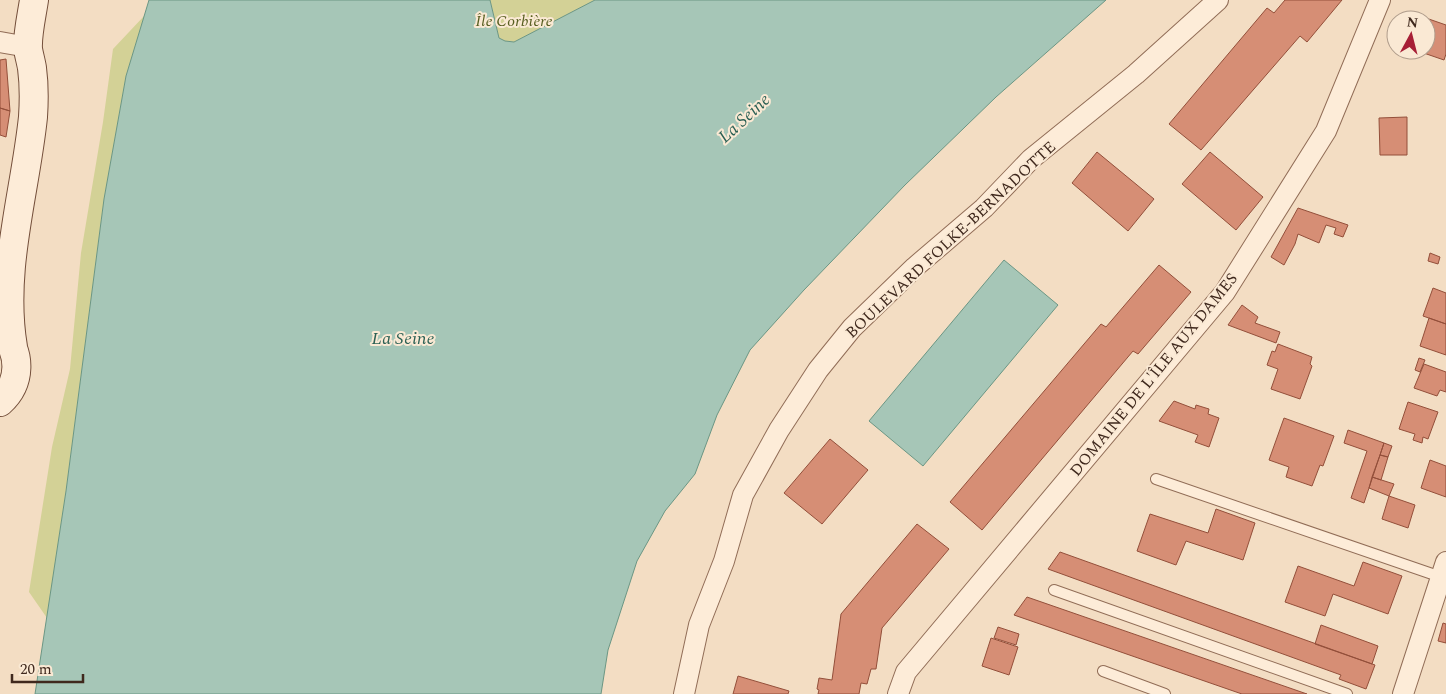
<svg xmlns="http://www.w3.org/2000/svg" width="1446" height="694" viewBox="0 0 1446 694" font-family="Spectral,serif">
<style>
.green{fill:#d3d196}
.water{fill:#a6c6b7;stroke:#6b9684}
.building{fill:#d68e75;stroke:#934f3a}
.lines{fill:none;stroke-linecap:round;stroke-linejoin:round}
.lane-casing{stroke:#916d57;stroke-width:12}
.street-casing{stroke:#916d57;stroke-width:22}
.secondary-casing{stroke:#734e3a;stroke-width:30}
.lane{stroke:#fdecd8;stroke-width:10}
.street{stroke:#fdecd8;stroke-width:20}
.secondary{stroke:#fdecd8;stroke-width:28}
.labels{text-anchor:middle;stroke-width:4;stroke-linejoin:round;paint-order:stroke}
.park-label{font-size:16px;font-style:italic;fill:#585e21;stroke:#fae9d4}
.street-label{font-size:16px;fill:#3f281d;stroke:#fae9d4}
.water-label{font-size:18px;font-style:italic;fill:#2b6054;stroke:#fae9d4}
</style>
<rect width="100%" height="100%" fill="#f3ddc3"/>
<!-- green -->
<path class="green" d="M490,0h105l-81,42 -9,-1 -6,-3z
M145,15l-19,61 -22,123 -38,292 -19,127 -18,-26 23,-145 18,-78 11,-116 22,-131 10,-73z"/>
<!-- water -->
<path class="water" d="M149,0h341l9,38 6,3 9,1 81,-42h511l-110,97 -91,88 -101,105 -54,60 -33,65 -22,59 -30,37 -28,50 -29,89 -7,44h-566l31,-203 38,-292 22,-123z
M1004,260l54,45 -135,161 -54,-45z"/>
<!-- building -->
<path class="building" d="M1285,0h57l-35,42 -7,-6 -99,114 -32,-26 98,-116 7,5z
M1423,17l23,8v29l-2,6 -29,-10h11v-30h-4z
M6,59l4,52 -10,-3v-48z
M0,108l10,3 -4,26 -6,-2z
M1407,117v38h-27l-1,-37z
M1097,152l57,47 -26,32 -56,-48z
M1210,152l53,45 -27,33 -54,-46z
M1298,208l50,17 -5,12 -9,-3 2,-6 -10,-3 -7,18 -21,-9 -3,10 -11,21 -13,-8z
M1430,253l10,4 -2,7 -10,-3z
M1159,265l32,27 -53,62 -5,-3 -151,179 -32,-28 151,-178 5,3z
M1433,288l13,5v31l-23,-8z
M1242,305l16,12 -3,6 25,9 -4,11 -48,-18z
M1429,318l17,6v31l-26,-9z
M1278,344l34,13 -2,7 2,2 -12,33 -29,-10 7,-20 -11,-4 5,-14 3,1z
M1419,358l6,2 -5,12 -5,-2z
M1424,364l22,8v20l-6,-2 -3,6 -23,-8z
M1174,401l21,8 1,-4 13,4 -1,5 11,4 -10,29 -14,-5 3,-7 -39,-14z
M1408,402l30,10 -10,27 -5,-2 -1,6 -9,-3 2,-6 -16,-5z
M1284,418l50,18 -11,30 -3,-1 -8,21 -26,-9 3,-10 -20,-7z
M1348,430l36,13 -20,60 -13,-5 16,-47 -23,-8z
M830,439l38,31 -46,54 -38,-31z
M1384,443l8,3 -4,11 -8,-2z
M1380,455l8,2 -7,23 -9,-3z
M1430,460l16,6v31l-25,-9z
M1372,477l22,7 -5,12 -20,-8z
M1389,496l26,9 -7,23 -26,-9z
M1216,509l39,14 -12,37 -57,-19 -10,24 -39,-14 13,-37 58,19z
M917,524l32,25 -67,79 -6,41h-5l-4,15 -6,-1 -2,11h-41l1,-4 -2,-1 2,-11 13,2 9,-66z
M1060,552l315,113 -9,24 -27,-10 2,-4 -293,-106z
M1363,562l39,14 -14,38 -55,-20 -8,22 -40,-14 13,-36 56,20z
M1027,597l280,97h-65l-228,-79z
M1443,623l3,1v19l-8,-2z
M1321,625l57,21 -6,18 -57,-20z
M998,627l21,7 -3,11 -22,-7z
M991,638l27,9 -9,28 -27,-9z
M738,676l51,15 -1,3h-55z"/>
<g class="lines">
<defs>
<path id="lane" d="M1156,479l285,98
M1054,590l293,104
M1103,671l62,23"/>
<path id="street" d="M0,42l28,5
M684,694l15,-69 25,-64 19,-66 36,-65 39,-60 34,-42 63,-61 69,-59 47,-49 105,-85 82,-74
M898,694l8,-22 319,-380 101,-161 54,-131
M1403,694l43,-132"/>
<path id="secondary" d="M13,347c-13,-77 12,-153 20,-230 1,-15 1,-34 -1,-49 -1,-6 -3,-13 -4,-19 -1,-14 4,-35 6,-49
M0,402c21,-19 22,-49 2,-70"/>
</defs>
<!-- lane casing -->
<use href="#lane" class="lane-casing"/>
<!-- street casing -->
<use href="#street" class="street-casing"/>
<!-- secondary casing -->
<use href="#secondary" class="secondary-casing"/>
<!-- lane -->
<use href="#lane" class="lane"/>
<!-- street -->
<use href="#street" class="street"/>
<!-- secondary -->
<use href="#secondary" class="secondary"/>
</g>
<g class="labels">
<!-- park labels -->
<g class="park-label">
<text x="514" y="26">Île Corbière</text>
</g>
<!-- street labels -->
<g class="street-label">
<text transform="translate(950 239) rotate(-43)" y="6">BOULEVARD FOLKE-BERNADOTTE</text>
<text transform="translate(1153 374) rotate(-51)" y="6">DOMAINE DE L'ÎLE AUX DAMES</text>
</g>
<!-- water labels -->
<g class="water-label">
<text transform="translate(744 118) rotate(-43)" y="6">La Seine</text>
<text x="403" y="344">La Seine</text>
</g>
</g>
<!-- north arrow -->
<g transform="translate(1411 35) rotate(7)"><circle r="24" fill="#fae9d4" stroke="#af9c8b"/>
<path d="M0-4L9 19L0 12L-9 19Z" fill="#a71f36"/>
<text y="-8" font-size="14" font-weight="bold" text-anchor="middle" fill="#3f281d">N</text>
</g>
<!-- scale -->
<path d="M12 674v8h71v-8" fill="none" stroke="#3f281d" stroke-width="2.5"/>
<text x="20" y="674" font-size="15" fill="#3f281d" stroke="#fae9d4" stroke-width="4" paint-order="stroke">20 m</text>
</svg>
